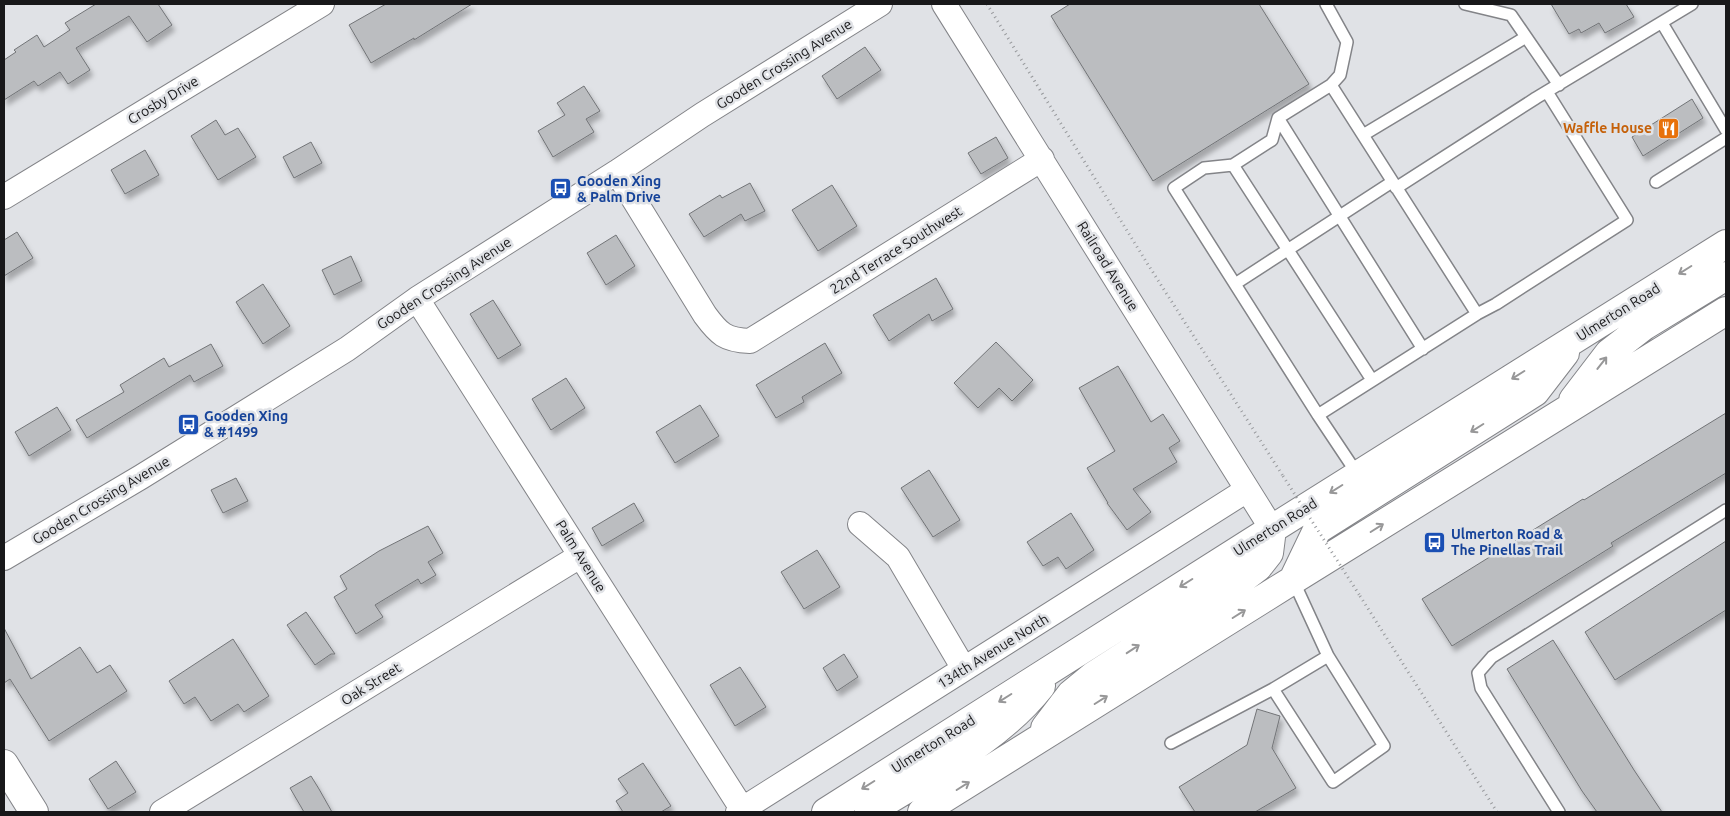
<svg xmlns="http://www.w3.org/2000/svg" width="1730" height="816" viewBox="0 0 1730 816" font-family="Ubuntu,sans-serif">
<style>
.building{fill:#bbbdc0;stroke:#727477;filter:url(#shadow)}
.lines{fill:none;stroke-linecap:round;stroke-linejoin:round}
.service-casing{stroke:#838488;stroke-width:14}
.minor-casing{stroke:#838488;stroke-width:26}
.tertiary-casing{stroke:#838488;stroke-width:30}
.primary-casing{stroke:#838488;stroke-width:30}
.path{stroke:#97999c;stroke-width:3;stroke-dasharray:1 4;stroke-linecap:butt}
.service{stroke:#fff;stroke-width:11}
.minor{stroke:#fff;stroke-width:24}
.tertiary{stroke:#fff;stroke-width:28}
.primary{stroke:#fff;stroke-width:28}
.path-bridge{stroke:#97999c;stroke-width:3;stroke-dasharray:1 4;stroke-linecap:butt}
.oneway{stroke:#979798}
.labels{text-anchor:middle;stroke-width:5;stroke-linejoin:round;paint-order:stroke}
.street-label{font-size:14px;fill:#18181a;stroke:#e0e2e6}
.food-label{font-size:14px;font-weight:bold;fill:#c56008;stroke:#e0e2e6;text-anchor:end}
.transit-label{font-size:14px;font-weight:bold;fill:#164399;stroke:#e0e2e6;text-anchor:start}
</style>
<defs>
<filter id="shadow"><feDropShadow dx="3" dy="5.5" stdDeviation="2.5" flood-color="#0004"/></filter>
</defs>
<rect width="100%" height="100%" fill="#e0e2e6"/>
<!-- building -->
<path class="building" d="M96,4h62l14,21 -25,17 -18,-26 -53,32 14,22 -22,14 -8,-12 -22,14 -4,-5 -30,19v-40l12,-8 -2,-2 23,-15 7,12 26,-17 -5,-7z
M386,4h86l-58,36v-2l-43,25 -22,-38z
M1070,4h189l50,80 -156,97 -102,-165z
M1551,4h75l8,13 -29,16 -6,-10 -18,10 -2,-4 -10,5z
M865,47l16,23 -44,29 -15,-23z
M584,86l16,25 -14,8 8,13 -41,25 -15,-26 27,-16 -8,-12z
M1692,99l11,19 -60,38 -11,-19z
M216,120l9,15 13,-7 18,29 -38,23 -27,-44z
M996,137l12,21 -27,16 -13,-21z
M311,142l11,21 -28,15 -11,-21z
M145,150l14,25 -34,19 -14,-24z
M750,183l15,28 -20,10 -4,-7 -37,23 -15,-23 31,-19 2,3z
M832,185l25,41 -39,25 -26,-41z
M17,232l16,26 -29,18v-36z
M616,235l19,31 -29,19 -19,-32z
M351,256l11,25 -28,14 -12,-25z
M936,278l17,31 -21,12 -3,-7 -40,27 -16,-26z
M263,284l27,42 -27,18 -27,-42z
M493,300l28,45 -23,14 -28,-45z
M996,342l37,38 -21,21 -13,-13 -21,20 -24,-25z
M825,343l17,30 -40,24 2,5 -28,16 -20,-33z
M211,344l12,22 -29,16 -4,-7 -103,63 -11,-18 48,-28 -4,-7 44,-27 5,9z
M1118,366l33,56 12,-8 17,27 -11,7 8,14 -44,27 18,23 -24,18 -20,-27h1l-21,-35 28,-17 -36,-63z
M566,378l19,30 -34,22 -19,-31z
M700,405l19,31 -44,27 -19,-31z
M57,407l14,23 -42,26 -14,-24z
M1726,413v60l-115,70 2,3 -161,100 -30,-47 161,-100 1,1z
M929,470l31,50 -27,17 -32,-49z
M236,478l12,23 -25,12 -12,-23z
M634,503l10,18 -42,25 -10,-18z
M1071,513l23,37 -28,19 -8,-12 -15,9 -16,-24z
M428,526l15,27 -15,9 8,13 -15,9 -3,-5 -43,26 8,12 -27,17 -22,-37 13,-8 -7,-13 39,-25z
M1726,541v69l-111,70 -30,-48z
M817,550l23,37 -36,22 -23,-37z
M306,612l29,42h-4l-16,11 -28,-40z
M4,628l27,51 49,-32 17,26 13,-8 17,26 -78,50 -39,-62 -6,4z
M233,639l36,57 -25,16 -6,-8 -27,17 -16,-24 -11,7 -15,-23z
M1553,640l81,130 28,42h-65l-15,-21 -75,-122z
M844,654l14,23 -21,14 -14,-23z
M740,667l26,40 -31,19 -25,-41z
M1257,709l23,7 -8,32 24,40 -41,24h-60l-16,-25 68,-42z
M116,761l20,31 -28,17 -19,-30z
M643,763l28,43 -10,6h-38l-7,-11 12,-8 -10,-14z
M311,776l8,13 13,23h-28l-14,-24z"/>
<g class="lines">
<defs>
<path id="service" d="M1326,4l21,38 -7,33 -9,10
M1465,4l46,11 48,70
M1662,23l64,107
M1278,118l145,231
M1363,135l163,-98
M1233,165l139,215
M1656,182l70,-44
M1396,188l140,-90 156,-94
M1235,284l157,-102
M1477,314l19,-10 131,-84 -80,-128
M1318,415l159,-101 -146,-229 -53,33 -6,22 -39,25 -29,3 -30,20 144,227 40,60
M1273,689l60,93 51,-36 -56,-90
M1171,743l102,-54 55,-33 -35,-76
M1559,812l-78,-124 -3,-15 14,-16 234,-147"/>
<path id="minor" d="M944,4l328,525
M617,172l88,143c14,19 20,25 45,26l292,-182
M4,197l318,-193
M417,299l327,513
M860,524l38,33 66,112
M4,558l137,-81 206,-128 70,-50 200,-127 85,-57 178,-111
M162,812l418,-256
M738,812l509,-322"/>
<path id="tertiary" d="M4,764l30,48"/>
<path id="primary" d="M1573,400l36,-47 35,-27 82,-50
M1293,580l24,-50 218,-138 30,-39
M1045,728l26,-34 22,-18 140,-90 25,-19 11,-14 3,-24
M826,812l446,-283 454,-285
M869,812c59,-38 128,-70 172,-126
M922,812l371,-232 433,-269"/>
</defs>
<!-- service casing -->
<use href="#service" class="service-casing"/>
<!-- minor casing -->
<use href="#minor" class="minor-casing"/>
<!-- tertiary casing -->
<use href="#tertiary" class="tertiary-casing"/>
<!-- primary casing -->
<use href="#primary" class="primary-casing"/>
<!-- path -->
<path class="path" d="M987,4l160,259 136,213
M1360,596l137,216"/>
<!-- service -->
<use href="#service" class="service"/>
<!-- minor -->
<use href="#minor" class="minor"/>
<!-- tertiary -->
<use href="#tertiary" class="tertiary"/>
<!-- primary -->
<use href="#primary" class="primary"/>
<!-- path-bridge -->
<path class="path-bridge" d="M1283,476l77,120"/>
</g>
<!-- one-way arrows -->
<defs><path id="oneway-shaft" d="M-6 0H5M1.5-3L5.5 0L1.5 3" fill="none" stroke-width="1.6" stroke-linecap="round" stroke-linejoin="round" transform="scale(1.25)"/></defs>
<g class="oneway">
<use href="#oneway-shaft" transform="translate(1685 270) rotate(148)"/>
<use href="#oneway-shaft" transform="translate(1602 363) rotate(-52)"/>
<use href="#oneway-shaft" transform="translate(1518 375) rotate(148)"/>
<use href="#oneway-shaft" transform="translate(1477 428) rotate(148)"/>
<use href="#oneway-shaft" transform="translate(1336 489) rotate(148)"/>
<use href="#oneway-shaft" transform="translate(1377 528) rotate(-32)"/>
<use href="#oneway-shaft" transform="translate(1186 583) rotate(148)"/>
<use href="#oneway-shaft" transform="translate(1239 614) rotate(-32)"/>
<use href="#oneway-shaft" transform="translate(1133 649) rotate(-33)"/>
<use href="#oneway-shaft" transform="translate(1005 698) rotate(148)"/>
<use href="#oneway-shaft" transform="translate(1101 700) rotate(-32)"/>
<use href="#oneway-shaft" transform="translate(868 785) rotate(148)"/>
<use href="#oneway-shaft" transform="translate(963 786) rotate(-32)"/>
</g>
<!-- icons -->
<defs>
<symbol id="restaurant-square" viewBox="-11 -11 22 22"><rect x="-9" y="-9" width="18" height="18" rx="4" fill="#e8710a" stroke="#e0e2e6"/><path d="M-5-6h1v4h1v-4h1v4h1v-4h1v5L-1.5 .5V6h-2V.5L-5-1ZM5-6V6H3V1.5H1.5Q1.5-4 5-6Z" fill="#fff"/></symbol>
<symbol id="bus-square" viewBox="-11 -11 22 22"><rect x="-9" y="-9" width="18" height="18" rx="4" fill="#1a4fb4" stroke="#e0e2e6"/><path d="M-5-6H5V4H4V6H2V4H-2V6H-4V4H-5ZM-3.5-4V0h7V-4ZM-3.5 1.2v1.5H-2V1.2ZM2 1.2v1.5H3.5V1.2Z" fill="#fff"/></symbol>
</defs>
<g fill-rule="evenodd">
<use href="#restaurant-square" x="1656" y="116" width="25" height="25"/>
<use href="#bus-square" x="548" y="176" width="25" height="25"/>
<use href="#bus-square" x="176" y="412" width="25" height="25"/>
<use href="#bus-square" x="1422" y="530" width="25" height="25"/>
</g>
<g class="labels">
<!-- street labels -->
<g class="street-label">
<text transform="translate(784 64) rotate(-32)" y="5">Gooden Crossing Avenue</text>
<text transform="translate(163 100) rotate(-31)" y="5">Crosby Drive</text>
<text transform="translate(896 250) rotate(-32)" y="5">22nd Terrace Southwest</text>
<text transform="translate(1108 266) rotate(58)" y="5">Railroad Avenue</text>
<text transform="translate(444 283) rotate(-33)" y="5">Gooden Crossing Avenue</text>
<text transform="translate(1618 312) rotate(-32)" y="5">Ulmerton Road</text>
<text transform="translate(101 500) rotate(-31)" y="5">Gooden Crossing Avenue</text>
<text transform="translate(1275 527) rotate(-32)" y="5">Ulmerton Road</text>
<text transform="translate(581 556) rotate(58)" y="5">Palm Avenue</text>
<text transform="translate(993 651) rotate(-32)" y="5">134th Avenue North</text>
<text transform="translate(371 684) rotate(-32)" y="5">Oak Street</text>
<text transform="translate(933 744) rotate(-32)" y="5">Ulmerton Road</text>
</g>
<!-- food labels -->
<g class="food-label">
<text x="1652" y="133">Waffle House</text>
</g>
<!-- transit labels -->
<g class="transit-label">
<text x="577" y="186">Gooden Xing<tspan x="577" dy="16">&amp; Palm Drive</tspan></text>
<text x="204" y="421">Gooden Xing<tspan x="204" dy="16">&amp; #1499</tspan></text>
<text x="1451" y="539">Ulmerton Road &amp;<tspan x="1451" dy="16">The Pinellas Trail</tspan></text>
</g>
</g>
<!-- border -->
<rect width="1730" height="816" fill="none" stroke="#18181a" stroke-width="10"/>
</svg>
